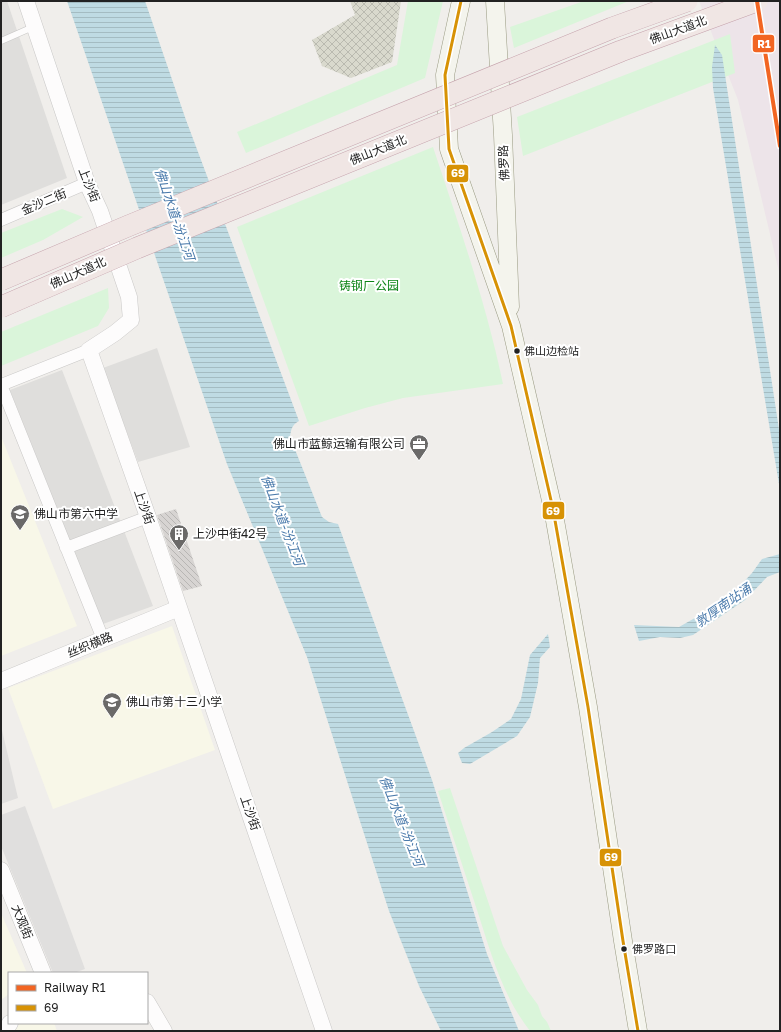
<svg xmlns="http://www.w3.org/2000/svg" width="781" height="1032" viewBox="0 0 781 1032" font-family="'Golos Text','Noto Sans SC',sans-serif">
<style>
.residential{fill:#dfdedc}
.industrial{fill:#ede4e9}
.education{fill:#f8f7e8}
.construction{fill:url(#construction-cross-hatch)}
.park{fill:#daf5da}
.parking{fill:#e0dfde}
.water{fill:url(#water-rules)}
.building{fill:url(#building-back-hatch)}
.lines{fill:none;stroke-linecap:round;stroke-linejoin:round}
.service-casing{stroke:#c9c8c7;stroke-width:7}
.minor-casing{stroke:#c9c8c7;stroke-width:13}
.tertiary-casing{stroke:#c9c8c7;stroke-width:17}
.secondary-casing{stroke:#999a82;stroke-width:19}
.service{stroke:#fdfcfc;stroke-width:6}
.minor{stroke:#fdfcfc;stroke-width:12}
.tertiary{stroke:#fdfcfc;stroke-width:16}
.secondary{stroke:#f4f4ed;stroke-width:18}
.trunk-bridge-casing{stroke:#c5a2ac;stroke-width:22;stroke-linecap:butt}
.trunk-bridge{stroke:#f0e6e4;stroke-width:21}
.bus-1-casing{stroke:#fff;stroke-width:6}
.bus-1{stroke:#d79205;stroke-width:3}
.rail-1-casing{stroke:#fff;stroke-width:7}
.rail-1{stroke:#f26522;stroke-width:4}
.bus-dot{fill:#222;stroke:#fff;stroke-width:1.5}
.labels{text-anchor:middle;stroke-width:4;stroke-linejoin:round;paint-order:stroke}
.bus-label{font-size:11px;fill:#222;stroke:#fff;text-anchor:start}
.street-label{font-size:12px;fill:#222;stroke:#fff}
.park-label{font-size:12px;fill:#0c8416;stroke:#fff}
.poi-label{font-size:12px;fill:#222;stroke:#fff;text-anchor:start}
.water-label{font-size:13px;font-style:italic;fill:#4a7aab;stroke:#fff}
.line-badge{stroke:#fff;stroke-width:1.5}
.badge-label{font-size:11px;text-anchor:middle;font-weight:bold;fill:#fff}
</style>
<defs>
<pattern id="construction-cross-hatch" width="8" height="8" patternUnits="userSpaceOnUse"><rect width="8" height="8" fill="#d9d9cd"/><path d="M0 0l8 8M0 8l8-8" fill="none" stroke="#babab0"/></pattern>
<pattern id="water-rules" width="6" height="5" patternUnits="userSpaceOnUse"><rect width="6" height="5" fill="#bfdbe3"/><path d="M0 2.5h6" fill="none" stroke="#a4bcc2"/></pattern>
<pattern id="building-back-hatch" width="6" height="6" patternUnits="userSpaceOnUse"><rect width="6" height="6" fill="#d7d4d2"/><path d="M-1 5l2 2M0 0l6 6M5-1l2 2" fill="none" stroke="#b8b6b4"/></pattern>
</defs>
<rect width="100%" height="100%" fill="#f0eeeb"/>
<!-- residential -->
<path class="residential" d="M1,1h6l60,177 -66,27z
M157,348l33,99 -52,15 -35,-94z
M62,370l91,236 -50,18 -93,-234z"/>
<!-- industrial -->
<path class="industrial" d="M699,1h81v275l-42,-176z"/>
<!-- education -->
<path class="education" d="M1,436l76,190 -76,30z
M172,626l43,124 -162,59 -45,-121z
M1,913l26,60h-18v21l-8,6z
M22,1023h32l3,8h-42l4,-7z"/>
<!-- construction -->
<path class="construction" d="M350,1h51l-9,61 -41,16 -29,-12 -10,-26 43,-25z"/>
<!-- park -->
<path class="park" d="M408,1h35l-18,77 -179,75 -9,-21 160,-67z
M584,1h45l-115,47 -4,-21z
M730,34l5,39 -212,83 -6,-39z
M433,147c26,78 53,156 70,237l-100,14 -38,10 -56,18 -72,-199z
M62,209l21,8 -40,23 -42,18v-25z
M108,288l1,20 -11,18 -97,40v-34z
M450,788l53,158 24,44 11,15 4,11 5,6 4,9h-21c-28,-36 -39,-78 -53,-121 -13,-40 -26,-79 -39,-119z"/>
<!-- parking -->
<path class="parking" d="M1,726l17,72 -17,6z
M25,806l60,163 -11,4h-21l-52,-127v-31z"/>
<!-- water -->
<path class="water" d="M67,1h78l41,119 113,301c-7,4 -8,8 -9,16l32,80 7,5 9,2 94,256 55,174 32,77h-78l-22,-45 -30,-75 -82,-254 -80,-193z
M715,45l7,10 58,381v54l-67,-402 -1,-21z
M780,554v18l-13,5 -22,23 -52,35 -13,3 -20,-1 -21,4 -5,-16 45,2 30,-17 28,-21 15,-16 10,-14z
M548,634l2,13 -10,11 -2,25 -8,34 -13,19 -47,28 -8,-1 -4,-10 6,-5 28,-16 19,-13 10,-20 9,-44z"/>
<!-- building -->
<path class="building" d="M176,509l26,77 -19,5 -26,-76z"/>
<g class="lines">
<defs>
<path id="service" d="M1,41l32,-14"/>
<path id="minor" d="M1,220l86,-37
M1,385l102,254
M1,385l88,-35
M66,548l82,-31"/>
<path id="tertiary" d="M26,1l61,182 13,28 29,86 2,23 -16,13 -26,17 59,167 176,514
M1,681l178,-73
M1,870l42,103
M147,1002l17,29
M5,1031l5,-8"/>
<path id="secondary" d="M461,1l-16,74 4,74 62,177 42,183 35,198 35,234 15,90
M495,1l8,134 7,172"/>
</defs>
<!-- service casing -->
<use href="#service" class="service-casing"/>
<!-- minor casing -->
<use href="#minor" class="minor-casing"/>
<!-- tertiary casing -->
<use href="#tertiary" class="tertiary-casing"/>
<!-- secondary casing -->
<use href="#secondary" class="secondary-casing"/>
<!-- service -->
<use href="#service" class="service"/>
<!-- minor -->
<use href="#minor" class="minor"/>
<!-- tertiary -->
<use href="#tertiary" class="tertiary"/>
<!-- secondary -->
<use href="#secondary" class="secondary"/>
<defs>
<path id="trunk-bridge" d="M1,280l127,-54 484,-198 75,-27
M1,307l136,-59 484,-197 136,-50"/>
</defs>
<!-- trunk-bridge casing -->
<use href="#trunk-bridge" class="trunk-bridge-casing"/>
<!-- trunk-bridge -->
<use href="#trunk-bridge" class="trunk-bridge"/>
<defs>
<path id="bus-1" d="M461,1l-16,74 4,74 62,177 42,183 35,198 35,234 15,90"/>
</defs>
<!-- bus-1 casing -->
<use href="#bus-1" class="bus-1-casing"/>
<!-- bus-1 -->
<use href="#bus-1" class="bus-1"/>
<defs>
<path id="rail-1" d="M757,1l23,145"/>
</defs>
<!-- rail-1 casing -->
<use href="#rail-1" class="rail-1-casing"/>
<!-- rail-1 -->
<use href="#rail-1" class="rail-1"/>
</g>
<!-- icons -->
<defs>
<symbol id="office-pin" viewBox="-11 -11 22 30"><path d="M0 17L-7.5 6A9.5 9.5 0 1 1 7.5 6Z" fill="#6a6968" stroke="#fff"/><path d="M-6-3h4V-5.5h4V-3h4V5H-6ZM-1-4.5V-3h2v-1.5ZM-6 0V1H6V0Z" fill="#fff"/></symbol>
<symbol id="school-pin" viewBox="-11 -11 22 30"><path d="M0 17L-7.5 6A9.5 9.5 0 1 1 7.5 6Z" fill="#6a6968" stroke="#fff"/><path d="M0-5L7-2L0 1L-7-2ZM-4 1L0 2.5L4 1V4Q0 6-4 4Z" fill="#fff"/></symbol>
<symbol id="building-pin" viewBox="-11 -11 22 30"><path d="M0 17L-7.5 6A9.5 9.5 0 1 1 7.5 6Z" fill="#6a6968" stroke="#fff"/><path d="M-4-6H4V6H1V3H-1V6H-4ZM-2.5-4.3h1.7v1.8h-1.7ZM.8-4.3h1.7v1.8H.8ZM-2.5-1h1.7V.8h-1.7ZM.8-1h1.7V.8H.8Z" fill="#fff"/></symbol>
</defs>
<g fill-rule="evenodd">
<use href="#office-pin" x="408" y="433" width="22" height="30"/>
<use href="#school-pin" x="9" y="503" width="22" height="30"/>
<use href="#building-pin" x="168" y="523" width="22" height="30"/>
<use href="#school-pin" x="101" y="691" width="22" height="30"/>
</g>
<!-- markers -->
<g class="bus-dot">
<circle cx="517" cy="351" r="3.5"/>
<circle cx="624" cy="949" r="3.5"/>
</g>
<g class="labels">
<!-- bus labels -->
<g class="bus-label">
<text x="524" y="355">佛山边检站</text>
<text x="632" y="953">佛罗路口</text>
</g>
<!-- street labels -->
<g class="street-label">
<text transform="translate(678 30) rotate(-20)" y="4">佛山大道北</text>
<text transform="translate(378 150) rotate(-22)" y="4">佛山大道北</text>
<text transform="translate(504 163) rotate(-92)" y="4">佛罗路</text>
<text transform="translate(89 185) rotate(68)" y="4">上沙街</text>
<text transform="translate(44 202) rotate(-23)" y="4">金沙二街</text>
<text transform="translate(78 273) rotate(-24)" y="4">佛山大道北</text>
<text transform="translate(144 507) rotate(71)" y="4">上沙街</text>
<text transform="translate(90 645) rotate(-22)" y="4">丝织横路</text>
<text transform="translate(250 813) rotate(71)" y="4">上沙街</text>
<text transform="translate(22 922) rotate(68)" y="4">大观街</text>
</g>
<!-- park labels -->
<g class="park-label">
<text x="369" y="290">铸钢厂公园</text>
</g>
<!-- poi labels -->
<g class="poi-label">
<text x="405" y="448" text-anchor="end">佛山市蓝鲸运输有限公司</text>
<text x="34" y="518">佛山市第六中学</text>
<text x="193" y="538">上沙中街42号</text>
<text x="126" y="706">佛山市第十三小学</text>
</g>
<!-- water labels -->
<g class="water-label">
<text transform="translate(175 214) rotate(71)" y="5">佛山水道-汾江河</text>
<text transform="translate(283 520) rotate(69)" y="5">佛山水道-汾江河</text>
<text transform="translate(723 605) rotate(-35)" y="5">敦厚南站涌</text>
<text transform="translate(402 821) rotate(68)" y="5">佛山水道-汾江河</text>
</g>
</g>
<g class="line-badge">
<rect x="752" y="34" width="23" height="19" rx="4" fill="#f26522"/>
<rect x="446" y="164" width="23" height="19" rx="4" fill="#d79205"/>
<rect x="542" y="501" width="23" height="19" rx="4" fill="#d79205"/>
<rect x="599" y="848" width="23" height="19" rx="4" fill="#d79205"/>
</g>
<g class="badge-label">
<text x="764" y="48">R1</text>
<text x="458" y="177">69</text>
<text x="553" y="515">69</text>
<text x="611" y="861">69</text>
</g>
<!-- border -->
<rect width="781" height="1032" fill="none" stroke="#222222" stroke-width="4"/>
<!-- legend -->
<rect x="8" y="972" width="140" height="52" fill="#ffffff" stroke="#a7a7a7"/>
<rect x="16" y="985" width="20" height="6" fill="#f26522" stroke="#a7a7a7"/>
<text x="44" y="992" font-size="12" fill="#222222">Railway R1</text>
<rect x="16" y="1005" width="20" height="6" fill="#d79205" stroke="#a7a7a7"/>
<text x="44" y="1012" font-size="12" fill="#222222">69</text>
</svg>
